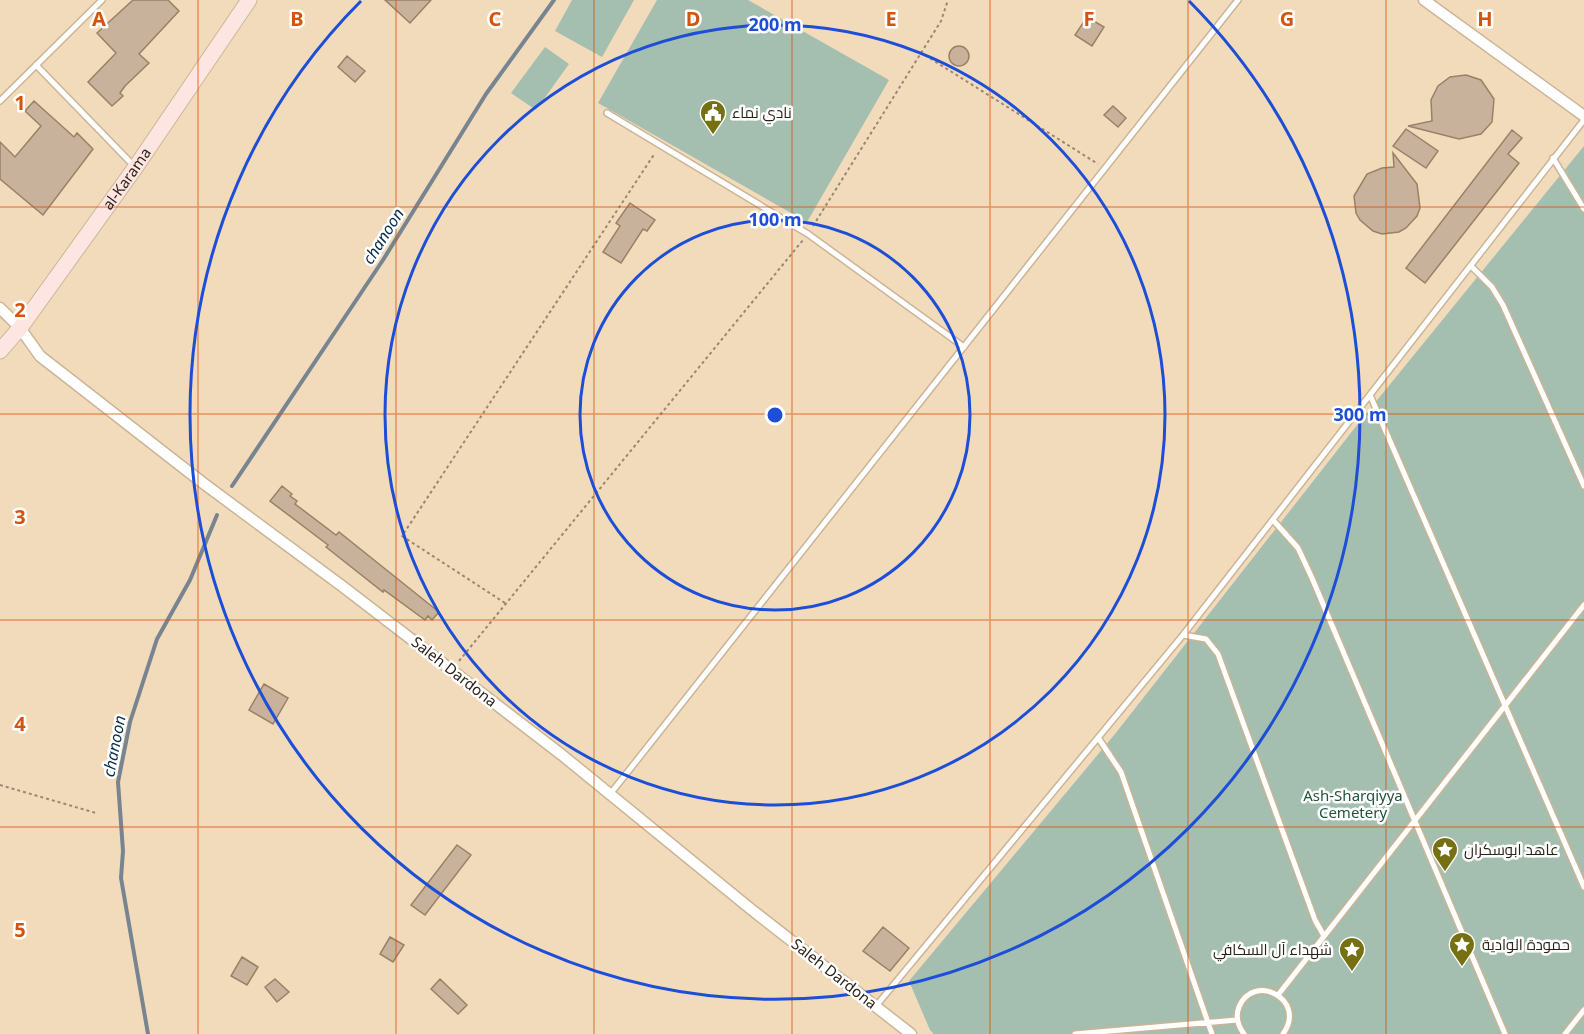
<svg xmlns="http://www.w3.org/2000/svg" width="1584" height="1034" viewBox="0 0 1584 1034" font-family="'Noto Sans',Cairo,sans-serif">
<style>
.green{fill:#a4beaf}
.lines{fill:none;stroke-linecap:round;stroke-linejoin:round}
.stream{stroke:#788591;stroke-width:4}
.building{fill:#c8b29b;stroke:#9a8166;stroke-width:1.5}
.lane-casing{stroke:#cbb596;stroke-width:8}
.street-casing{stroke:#cbb596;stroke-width:13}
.secondary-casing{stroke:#cbb596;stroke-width:17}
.path{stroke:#998871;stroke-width:2;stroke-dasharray:3 3;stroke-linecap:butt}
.lane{stroke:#fff;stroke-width:5}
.street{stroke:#fff;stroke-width:10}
.secondary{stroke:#fde6e1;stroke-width:15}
.grid{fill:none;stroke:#d5540d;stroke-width:1.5;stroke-opacity:0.55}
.ring{fill:none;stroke:#1d4ed8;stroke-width:3}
.labels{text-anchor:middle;stroke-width:5;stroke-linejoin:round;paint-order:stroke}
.poi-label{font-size:15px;fill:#2c2317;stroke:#fff;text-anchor:start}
.street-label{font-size:15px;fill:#2c2317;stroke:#fff}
.park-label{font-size:15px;fill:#20543b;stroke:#fff}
.water-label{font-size:16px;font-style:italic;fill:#062c4c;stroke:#fff}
.grid-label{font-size:20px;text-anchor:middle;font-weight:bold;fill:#d5540d;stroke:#fff;stroke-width:5;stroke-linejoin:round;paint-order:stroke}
.centre{fill:#1d4ed8;stroke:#fff;stroke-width:3}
.ring-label{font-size:18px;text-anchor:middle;font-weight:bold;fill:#1d4ed8;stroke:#fff;stroke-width:5;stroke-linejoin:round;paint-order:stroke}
</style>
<rect width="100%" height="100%" fill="#f2dbbb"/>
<!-- green -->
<path class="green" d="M572,0h62l-32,57 -47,-26z
M657,0h91l141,80 -82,142 -209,-119z
M545,47l24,17 -33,46 -25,-17z
M1584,146v888h-650l-4,-4 -21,-49 206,-247 246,-314z"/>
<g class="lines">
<!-- stream -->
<path class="stream" d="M232,486l151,-226 103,-166 68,-94
M148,1034l-27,-156 2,-27 -5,-69 12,-60 27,-83 33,-59 27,-65"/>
</g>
<!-- building -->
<path class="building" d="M133,0h35l11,11 -40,43 10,9 -24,23 -5,7 3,3 -11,10 -24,-24 28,-29 -19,-20z
M385,0h46l-21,23z
M1087,17l17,10 -12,19 -17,-11z
M949 56a10 10 0 1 1 20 0a10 10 0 1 1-20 0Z
M347,56l18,15 -10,11 -17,-15z
M1466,75l15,5 13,19 -2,23 -11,12 -22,5 -51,-13 24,-5 -1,-21 7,-14 12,-9z
M34,101l40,36 3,-4 16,16 -50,66 -43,-36v-37l15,15 26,-31 -16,-15z
M1113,106l13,12 -8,9 -14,-12z
M1406,129l32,22 -12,17 -33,-22z
M1512,130l10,8 -14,16 11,9 -94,120 -19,-15z
M1393,153l24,31 3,24 -3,8 -11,12 -7,4 -17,2 -9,-3 -13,-11 -4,-7 -2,-17 13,-22 15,-6 12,-1z
M630,203l25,17 -8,11 -4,-2 -22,34 -18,-11 17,-26 -4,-3z
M282,486l10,8 -2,2 7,5 -2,3 41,31 3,-3 100,80 -7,8 -4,-4 -3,4 -41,-30 -1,2 -57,-45 2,-2 -58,-44z
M264,684l24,14 -15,26 -24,-14z
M457,845l14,10 -46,60 -14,-10z
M883,927l26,21 -19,23 -27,-20z
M390,937l14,8 -11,17 -13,-8z
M242,957l16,10 -11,18 -16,-9z
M275,979l14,13 -12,10 -12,-15z
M440,979l27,26 -9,9 -27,-25z"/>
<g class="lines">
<defs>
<path id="lane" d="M36,65l99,102
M0,101l102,-101
M607,113l201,121 156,113
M1553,158l31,51
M1471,266l21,21 11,18 81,181
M1370,395l214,492
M1273,520l25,28 14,30 193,456
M1183,635l23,4 12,15 97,266 9,16
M1099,739l22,33 91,262
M611,793l627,-793
M1278,995l306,-390
M876,1006l307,-371 401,-515
M1075,1034l162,-14
M1244,1034c-6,-8 -9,-17 -5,-27 14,-35 69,-8 44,27
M1565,1034l19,-24"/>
<path id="street" d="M1424,0l160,116
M0,308l20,20 20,28 163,127 139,103 220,169 190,155 159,124"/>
<g id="secondary">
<path id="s1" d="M0,351l20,-23 115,-160 114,-168"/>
</g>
</defs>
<!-- lane casing -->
<use href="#lane" class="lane-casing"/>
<!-- street casing -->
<use href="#street" class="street-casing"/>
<!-- secondary casing -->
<use href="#secondary" class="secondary-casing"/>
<!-- path -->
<path class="path" d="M920,52l178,112
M813,226l128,-205 7,-21
M505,603l-103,-67 253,-383
M459,661l344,-421
M0,785l96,28"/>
<!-- lane -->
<use href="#lane" class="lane"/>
<!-- street -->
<use href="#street" class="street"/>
<!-- secondary -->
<use href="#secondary" class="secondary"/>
</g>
<!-- grid -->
<path class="grid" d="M198,0v1034M396,0v1034M594,0v1034M792,0v1034M990,0v1034M1188,0v1034M1386,0v1034M0,207h1584M0,414h1584M0,620h1584M0,827h1584"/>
<!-- distance rings -->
<g class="ring">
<circle cx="775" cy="415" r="195"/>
<circle cx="775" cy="415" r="390"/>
<path d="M1189 1A585 585 0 1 1 361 1"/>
</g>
<!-- icons -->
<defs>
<symbol id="civic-pin" viewBox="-11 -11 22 30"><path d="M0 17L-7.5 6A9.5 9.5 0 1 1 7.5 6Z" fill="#757012" stroke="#fff"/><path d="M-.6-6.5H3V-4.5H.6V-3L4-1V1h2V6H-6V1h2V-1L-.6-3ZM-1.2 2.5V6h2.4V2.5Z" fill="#fff"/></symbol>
<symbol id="sight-pin" viewBox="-11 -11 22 30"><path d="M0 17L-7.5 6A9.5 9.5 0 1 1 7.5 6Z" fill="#757012" stroke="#fff"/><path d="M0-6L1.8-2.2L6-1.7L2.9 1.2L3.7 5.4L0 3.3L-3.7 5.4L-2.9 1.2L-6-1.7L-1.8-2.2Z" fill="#fff"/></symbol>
</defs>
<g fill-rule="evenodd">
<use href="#civic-pin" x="698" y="98" width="30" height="40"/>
<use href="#sight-pin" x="1430" y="835" width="30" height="40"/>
<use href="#sight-pin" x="1447" y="930" width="30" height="40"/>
<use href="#sight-pin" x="1337" y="935" width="30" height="40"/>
</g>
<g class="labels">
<!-- poi labels -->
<g class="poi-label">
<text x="732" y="118">نادي نماء</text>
<text x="1464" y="855">عاهد ابوسكران</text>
<text x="1482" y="950">حمودة الوادية</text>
<text x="1332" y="955" text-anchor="end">شهداء آل السكافي</text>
</g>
<!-- street labels -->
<g class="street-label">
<text dy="5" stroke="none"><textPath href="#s1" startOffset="214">al-Karama</textPath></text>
<text transform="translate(454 672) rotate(38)" y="5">Saleh Dardona</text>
<text transform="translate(834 974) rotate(38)" y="5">Saleh Dardona</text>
</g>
<!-- park labels -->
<g class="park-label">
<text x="1353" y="801">Ash-Sharqiyya<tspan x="1353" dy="17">Cemetery</tspan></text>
</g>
<!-- water labels -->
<g class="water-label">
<text transform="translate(383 236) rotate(-58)" y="6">chanoon</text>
<text transform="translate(114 746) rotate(-79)" y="6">chanoon</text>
</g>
</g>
<g class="grid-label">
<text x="99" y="26">A</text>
<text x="297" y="26">B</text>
<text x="495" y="26">C</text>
<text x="693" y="26">D</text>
<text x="891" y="26">E</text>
<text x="1089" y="26">F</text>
<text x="1287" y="26">G</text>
<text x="1485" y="26">H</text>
<text x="20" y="110">1</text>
<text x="20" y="317">2</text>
<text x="20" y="524">3</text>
<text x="20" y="731">4</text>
<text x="20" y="937">5</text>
</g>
<circle cx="775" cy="415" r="9" class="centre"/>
<g class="ring-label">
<text x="775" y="31">200 m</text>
<text x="775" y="226">100 m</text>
<text x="1360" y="421">300 m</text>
</g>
</svg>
